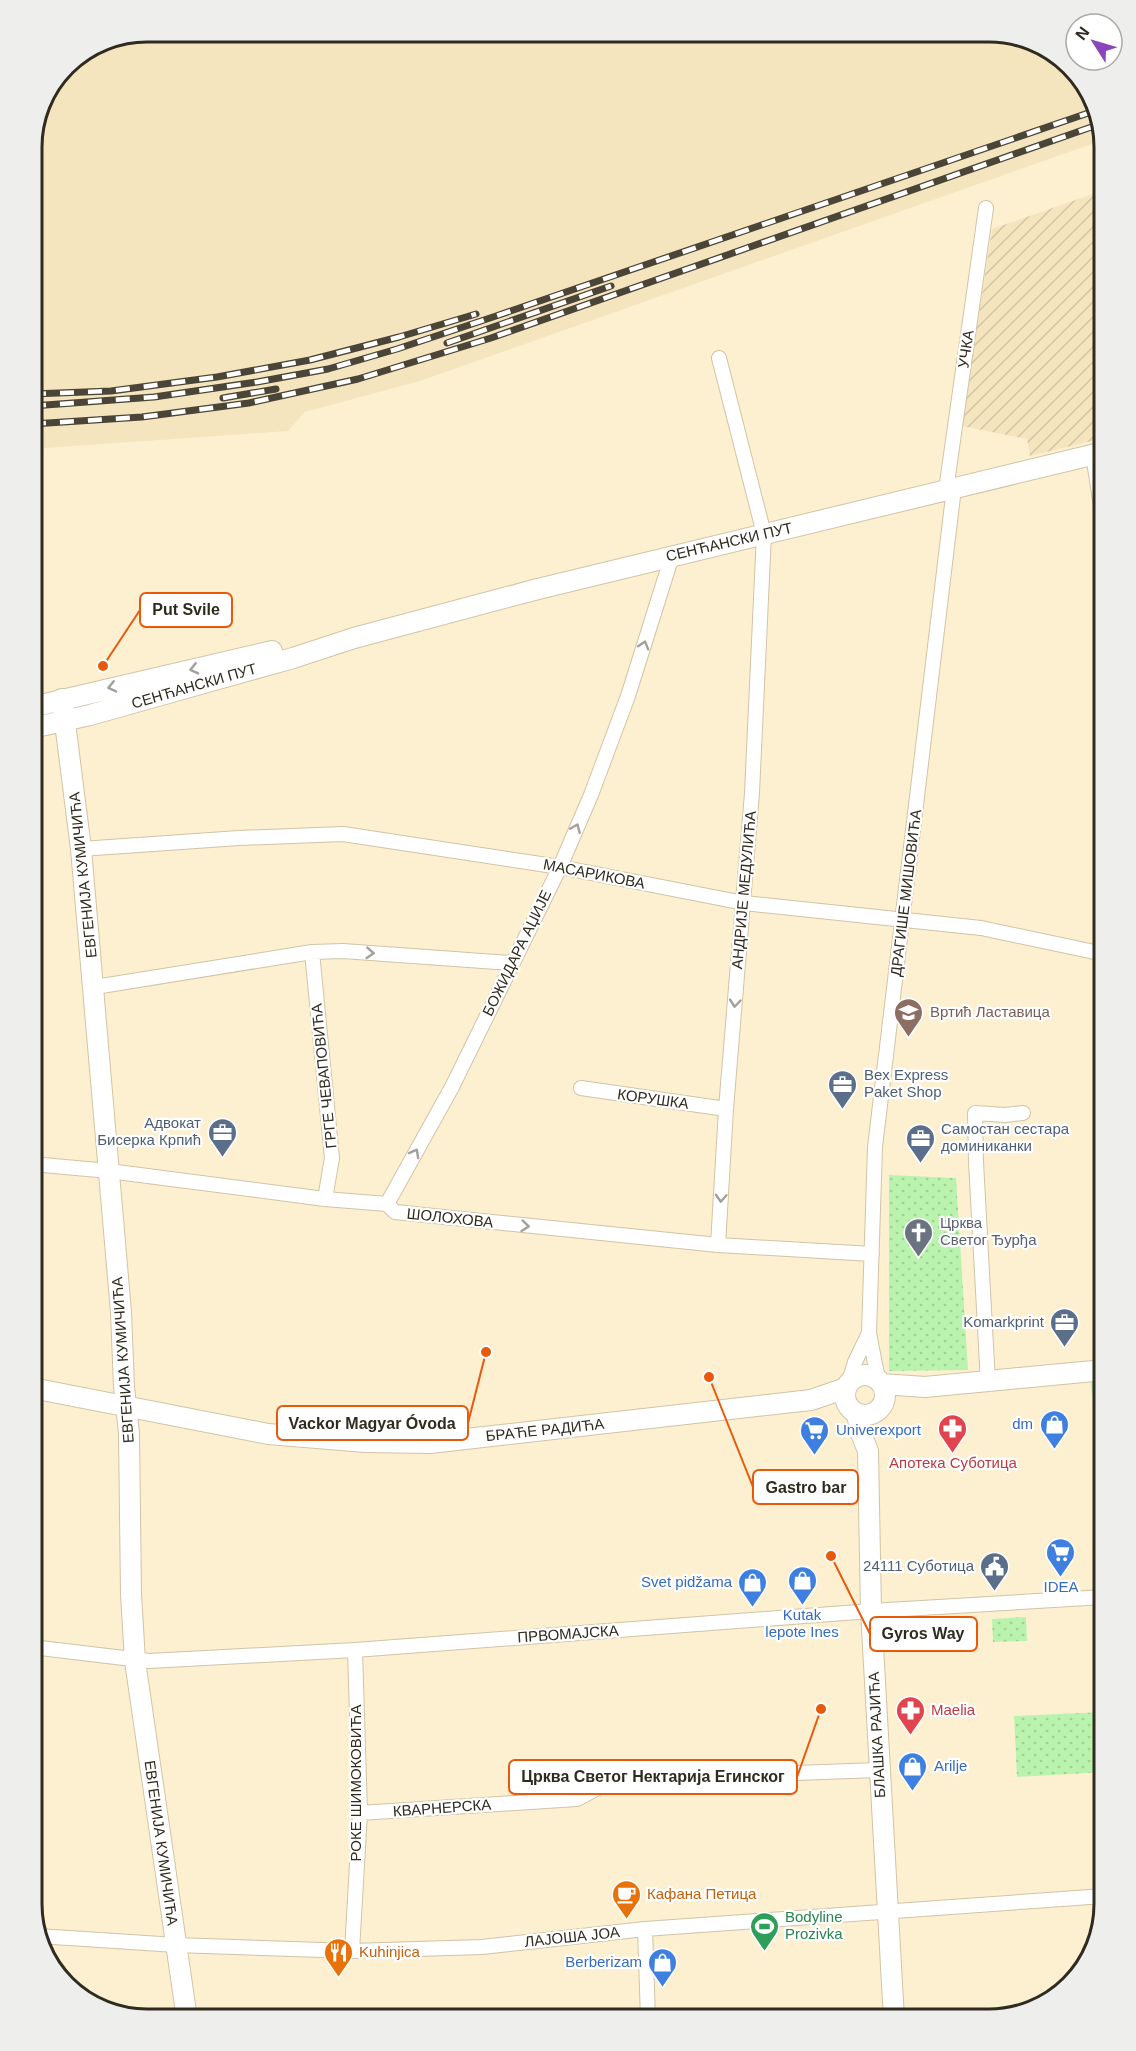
<svg xmlns="http://www.w3.org/2000/svg" width="1136" height="2051" viewBox="0 0 1136 2051" font-family="Arial,sans-serif">
<style>
.built{fill:#f5e5bf}
.industrial{fill:url(#industrial-furrows)}
.green{fill:url(#green-dots)}
.lines{fill:none;stroke-linecap:round;stroke-linejoin:round}
.street-casing{stroke:#d1c4a6;stroke-width:16}
.secondary-casing{stroke:#d1c4a6;stroke-width:22}
.street{stroke:#fff;stroke-width:14}
.secondary{stroke:#fff;stroke-width:20}
.rail-casing{stroke:#4b4537;stroke-width:7}
.rail{stroke:#fff;stroke-width:4.5;stroke-dasharray:14;stroke-linecap:butt}
.oneway{stroke:#a2a09a}
.labels{text-anchor:middle;stroke-width:4.5;stroke-linejoin:round;paint-order:stroke}
.street-label{font-size:15px;fill:#302b1f;stroke:#fff}
.education-label{font-size:15px;fill:#785e54;stroke:#fff;text-anchor:start}
.service-label{font-size:15px;fill:#4e5e75;stroke:#fff;text-anchor:end}
.worship-label{font-size:15px;fill:#5b616d;stroke:#fff;text-anchor:start}
.shop-label{font-size:15px;fill:#366cbe;stroke:#fff;text-anchor:end}
.health-label{font-size:15px;fill:#be3a42;stroke:#fff}
.food-label{font-size:15px;fill:#c56008;stroke:#fff;text-anchor:start}
.leisure-label{font-size:15px;fill:#27864d;stroke:#fff;text-anchor:start}
.rim{fill:none;stroke:#302b1f;stroke-width:3}
.leader{fill:none;stroke:#e8590c;stroke-width:2}
.callout-dot{fill:#e8590c;stroke:#fff;stroke-width:2}
.callout{fill:#fff;stroke:#e8590c;stroke-width:2}
.callout-label{font-size:16px;text-anchor:middle;font-weight:bold;fill:#302b1f}
</style>
<defs>
<pattern id="industrial-furrows" width="10" height="10" patternUnits="userSpaceOnUse" patternTransform="scale(1.5)"><rect width="10" height="10" fill="#f5e5bf"/><path d="M-1 1l2-2M0 10L10 0M9 11l2-2" fill="none" stroke="#d2c5a4"/></pattern>
<pattern id="green-dots" width="8" height="8" patternUnits="userSpaceOnUse" patternTransform="scale(1.5)"><rect width="8" height="8" fill="#b9f3ad"/><path d="M2 2h.1M6 6h.1" fill="none" stroke="#9fd094" stroke-width="1.8" stroke-linecap="round"/></pattern>
</defs>
<rect width="100%" height="100%" fill="#fdf0d1"/>
<!-- built -->
<path class="built" d="M147,32h850l56,19 43,52 7,37 -683,241 -115,31 -17,19 -256,18v-309l34,-75 37,-25z"/>
<!-- industrial -->
<path class="industrial" d="M1104,190v248l-74,18 -3,-17 -65,-13 30,-197z"/>
<!-- green -->
<path class="green" d="M889,1175l67,3 12,192 -79,1z
M1104,1375v134l-14,-133z
M1026,1617l1,24 -34,1 -1,-23z
M1104,1712v60l-87,5 -3,-61z"/>
<g class="lines">
<defs>
<path id="street" d="M1093,455l11,70
M946,490l40,-282
M81,849l158,-11 104,-4 217,33 184,36 237,25 123,26
M312,952l20,206 -7,41
M95,987l217,-35 31,-1 168,12
M581,1088l145,21
M32,1164l77,7 216,28 62,5 8,8 323,33 154,9
M387,1204l65,-117 108,-220 31,-72 37,-99 44,-140
M718,1245l8,-136 26,-316 12,-259 -45,-176
M878,1379l-9,-46 6,-186 79,-659
M849,1382l6,-20 14,-29
M988,1383l-12,-221 -1,-49 30,2 18,-2
M32,1647l117,14 206,-11 516,-39 233,-14
M360,1813l217,-14 32,-17 20,-3 249,-9
M645,1929l3,90
M38,1936l138,9 176,6 130,-4 163,-18 459,-33
M352,1951l8,-138 -5,-163"/>
<path id="secondary" d="M62,699l19,150 40,463 3,75 5,46 2,161 4,67 52,358
M32,707l240,-56
M32,728l58,-13 203,-57 61,-20 184,-49 566,-137
M845 1395a20 20 0 1 1 40 0a20 20 0 1 1-40 0Z
M882,1384l43,3 179,-17
M32,1388l236,46 98,8 64,1 381,-43 35,-12
M857,1413l3,18 8,20 3,160 23,408"/>
</defs>
<!-- street casing -->
<use href="#street" class="street-casing"/>
<!-- secondary casing -->
<use href="#secondary" class="secondary-casing"/>
<!-- street -->
<use href="#street" class="street"/>
<!-- secondary -->
<use href="#secondary" class="secondary"/>
<defs>
<path id="rail" d="M447,343l164,-57
M32,394l79,-3 106,-14 93,-17 89,-23 77,-23
M223,398l53,-9
M32,406l122,-9 103,-15 71,-13 69,-20 99,-33 601,-206
M32,424l110,-7 107,-14 109,-24 133,-41 609,-214"/>
</defs>
<!-- rail casing -->
<use href="#rail" class="rail-casing"/>
<!-- rail -->
<use href="#rail" class="rail"/>
</g>
<!-- one-way arrows -->
<defs><path id="oneway-chevron" d="M-2-3.5L2.5 0L-2 3.5" fill="none" stroke-width="1.6" stroke-linecap="round" stroke-linejoin="round" transform="scale(1.5)"/></defs>
<g class="oneway">
<use href="#oneway-chevron" transform="translate(644 645) rotate(-73)"/>
<use href="#oneway-chevron" transform="translate(194 669) rotate(167)"/>
<use href="#oneway-chevron" transform="translate(112 687) rotate(167)"/>
<use href="#oneway-chevron" transform="translate(576 828) rotate(-67)"/>
<use href="#oneway-chevron" transform="translate(370 953) rotate(4)"/>
<use href="#oneway-chevron" transform="translate(735 1003) rotate(95)"/>
<use href="#oneway-chevron" transform="translate(415 1153) rotate(-61)"/>
<use href="#oneway-chevron" transform="translate(721 1198) rotate(93)"/>
<use href="#oneway-chevron" transform="translate(525 1226) rotate(6)"/>
</g>
<!-- icons -->
<defs>
<symbol id="school-pin" viewBox="-11 -11 22 30"><path d="M0 17L-7.5 6A9.5 9.5 0 1 1 7.5 6Z" fill="#8d6e63" stroke="#fff"/><path d="M0-5L7-2L0 1L-7-2ZM-4 1L0 2.5L4 1V4Q0 6-4 4Z" fill="#fff"/></symbol>
<symbol id="office-pin" viewBox="-11 -11 22 30"><path d="M0 17L-7.5 6A9.5 9.5 0 1 1 7.5 6Z" fill="#5c6f8a" stroke="#fff"/><path d="M-6-3h4V-5.5h4V-3h4V5H-6ZM-1-4.5V-3h2v-1.5ZM-6 0V1H6V0Z" fill="#fff"/></symbol>
<symbol id="church-pin" viewBox="-11 -11 22 30"><path d="M0 17L-7.5 6A9.5 9.5 0 1 1 7.5 6Z" fill="#6b7280" stroke="#fff"/><path d="M-1.2-6h2.4v3.5h3.3v2.4h-3.3V6h-2.4V-.1h-3.3v-2.4h3.3Z" fill="#fff"/></symbol>
<symbol id="shop-pin" viewBox="-11 -11 22 30"><path d="M0 17L-7.5 6A9.5 9.5 0 1 1 7.5 6Z" fill="#3f7fe0" stroke="#fff"/><path d="M-5-2.5h2.3a2.7 3.5 0 0 1 5.4 0H5L5.5 6h-11ZM-1.5-2.5h3a1.5 2.3 0 0 0-3 0Z" fill="#fff"/></symbol>
<symbol id="pharmacy-pin" viewBox="-11 -11 22 30"><path d="M0 17L-7.5 6A9.5 9.5 0 1 1 7.5 6Z" fill="#e0444e" stroke="#fff"/><path d="M-2-6h4v4h4v4h-4v4h-4v-4h-4v-4h4Z" fill="#fff"/></symbol>
<symbol id="supermarket-pin" viewBox="-11 -11 22 30"><path d="M0 17L-7.5 6A9.5 9.5 0 1 1 7.5 6Z" fill="#3f7fe0" stroke="#fff"/><path d="M-6-5.5h2.5l.6 2H6L4.5 2H-2.5L-4.4-4H-6ZM-1.5 3.2a1.3 1.3 0 1 0 .1 0ZM3 3.2a1.3 1.3 0 1 0 .1 0Z" fill="#fff"/></symbol>
<symbol id="civic-pin" viewBox="-11 -11 22 30"><path d="M0 17L-7.5 6A9.5 9.5 0 1 1 7.5 6Z" fill="#5c6f8a" stroke="#fff"/><path d="M-.6-6.5H3V-4.5H.6V-3L4-1V1h2V6H-6V1h2V-1L-.6-3ZM-1.2 2.5V6h2.4V2.5Z" fill="#fff"/></symbol>
<symbol id="cafe-pin" viewBox="-11 -11 22 30"><path d="M0 17L-7.5 6A9.5 9.5 0 1 1 7.5 6Z" fill="#e8710a" stroke="#fff"/><path d="M-5.5-4.5H6V0H3Q3 3.5 0 3.5H-2.5Q-5.5 3.5-5.5 0ZM3-3.2v2h1.7v-2ZM-6 4.5H4V6H-6Z" fill="#fff"/></symbol>
<symbol id="stadium-pin" viewBox="-11 -11 22 30"><path d="M0 17L-7.5 6A9.5 9.5 0 1 1 7.5 6Z" fill="#2e9e5b" stroke="#fff"/><path d="M0-5a6.5 5 0 1 0 0 10a6.5 5 0 1 0 0-10ZM-3.5-1.8h7v3.6h-7Z" fill="#fff"/></symbol>
<symbol id="restaurant-pin" viewBox="-11 -11 22 30"><path d="M0 17L-7.5 6A9.5 9.5 0 1 1 7.5 6Z" fill="#e8710a" stroke="#fff"/><path d="M-5-6h1v4h1v-4h1v4h1v-4h1v5L-1.5 .5V6h-2V.5L-5-1ZM5-6V6H3V1.5H1.5Q1.5-4 5-6Z" fill="#fff"/></symbol>
</defs>
<g fill-rule="evenodd">
<use href="#school-pin" x="892" y="996" width="33" height="45"/>
<use href="#office-pin" x="826" y="1068" width="33" height="45"/>
<use href="#office-pin" x="206" y="1116" width="33" height="45"/>
<use href="#office-pin" x="904" y="1122" width="33" height="45"/>
<use href="#church-pin" x="902" y="1216" width="33" height="45"/>
<use href="#office-pin" x="1048" y="1306" width="33" height="45"/>
<use href="#shop-pin" x="1038" y="1408" width="33" height="45"/>
<use href="#pharmacy-pin" x="936" y="1412" width="33" height="45"/>
<use href="#supermarket-pin" x="798" y="1414" width="33" height="45"/>
<use href="#supermarket-pin" x="1044" y="1536" width="33" height="45"/>
<use href="#civic-pin" x="978" y="1550" width="33" height="45"/>
<use href="#shop-pin" x="786" y="1564" width="33" height="45"/>
<use href="#shop-pin" x="736" y="1566" width="33" height="45"/>
<use href="#pharmacy-pin" x="894" y="1694" width="33" height="45"/>
<use href="#shop-pin" x="896" y="1750" width="33" height="45"/>
<use href="#cafe-pin" x="610" y="1878" width="33" height="45"/>
<use href="#stadium-pin" x="748" y="1910" width="33" height="45"/>
<use href="#restaurant-pin" x="322" y="1936" width="33" height="45"/>
<use href="#shop-pin" x="646" y="1946" width="33" height="45"/>
</g>
<g class="labels">
<!-- street labels -->
<g class="street-label">
<text transform="translate(966 349) rotate(-82)" y="5">УЧКА</text>
<text transform="translate(729 542) rotate(-13)" y="5">СЕНЋАНСКИ ПУТ</text>
<text transform="translate(194 686) rotate(-16)" y="5">СЕНЋАНСКИ ПУТ</text>
<text transform="translate(594 874) rotate(11)" y="5">МАСАРИКОВА</text>
<text transform="translate(83 875) rotate(-96)" y="5">ЕВГЕНИЈА КУМИЧИЋА</text>
<text transform="translate(744 890) rotate(-85)" y="5">АНДРИЈЕ МЕДУЛИЋА</text>
<text transform="translate(906 893) rotate(-83)" y="5">ДРАГИШЕ МИШОВИЋА</text>
<text transform="translate(517 953) rotate(-64)" y="5">БОЖИДАРА АЏИЈЕ</text>
<text transform="translate(324 1076) rotate(-96)" y="5">ГРГЕ ЧЕВАПОВИЋА</text>
<text transform="translate(653 1099) rotate(8)" y="5">КОРУШКА</text>
<text transform="translate(450 1218) rotate(6)" y="5">ШОЛОХОВА</text>
<text transform="translate(123 1360) rotate(-94)" y="5">ЕВГЕНИЈА КУМИЧИЋА</text>
<text transform="translate(545 1430) rotate(-6)" y="5">БРАЋЕ РАДИЋА</text>
<text transform="translate(568 1634) rotate(-4)" y="5">ПРВОМАЈСКА</text>
<text transform="translate(877 1735) rotate(-93)" y="5">БЛАШКА РАЈИЋА</text>
<text transform="translate(356 1783) rotate(-90)" y="5">РОКЕ ШИМОКОВИЋА</text>
<text transform="translate(442 1808) rotate(-4)" y="5">КВАРНЕРСКА</text>
<text transform="translate(161 1843) rotate(82)" y="5">ЕВГЕНИЈА КУМИЧИЋА</text>
<text transform="translate(572 1937) rotate(-6)" y="5">ЛАЈОША ЈОА</text>
</g>
<!-- education labels -->
<g class="education-label">
<text x="930" y="1017">Вртић Ластавица</text>
</g>
<!-- service labels -->
<g class="service-label">
<text x="864" y="1080" text-anchor="start">Bex Express<tspan x="864" dy="17">Paket Shop</tspan></text>
<text x="201" y="1128">Адвокат<tspan x="201" dy="17">Бисерка Крпић</tspan></text>
<text x="941" y="1134" text-anchor="start">Самостан сестара<tspan x="941" dy="17">доминиканки</tspan></text>
<text x="1044" y="1327">Komarkprint</text>
<text x="974" y="1571">24111 Суботица</text>
</g>
<!-- worship labels -->
<g class="worship-label">
<text x="940" y="1228">Црква<tspan x="940" dy="17">Светог Ђурђа</tspan></text>
</g>
<!-- shop labels -->
<g class="shop-label">
<text x="1033" y="1429">dm</text>
<text x="836" y="1435" text-anchor="start">Univerexport</text>
<text x="732" y="1587">Svet pidžama</text>
<text x="1061" y="1592" text-anchor="middle">IDEA</text>
<text x="802" y="1620" text-anchor="middle">Kutak<tspan x="802" dy="17">lepote Ines</tspan></text>
<text x="934" y="1771" text-anchor="start">Arilje</text>
<text x="642" y="1967">Berberizam</text>
</g>
<!-- health labels -->
<g class="health-label">
<text x="953" y="1468">Апотека Суботица</text>
<text x="931" y="1715" text-anchor="start">Maelia</text>
</g>
<!-- food labels -->
<g class="food-label">
<text x="647" y="1899">Кафана Петица</text>
<text x="359" y="1957">Kuhinjica</text>
</g>
<!-- leisure labels -->
<g class="leisure-label">
<text x="785" y="1922">Bodyline<tspan x="785" dy="17">Prozivka</tspan></text>
</g>
</g>
<!-- crop -->
<path d="M0 0H1136V2051H0ZM147 42H989A105 105 0 0 1 1094 147V1904A105 105 0 0 1 989 2009H147A105 105 0 0 1 42 1904V147A105 105 0 0 1 147 42Z" fill="#eeeeed" fill-rule="evenodd"/>
<path class="rim" d="M147 42H989A105 105 0 0 1 1094 147V1904A105 105 0 0 1 989 2009H147A105 105 0 0 1 42 1904V147A105 105 0 0 1 147 42Z"/>
<!-- callouts -->
<path class="leader" d="M103 666L140 610M486 1352L468 1423M709 1377L753 1487M831 1556L870 1634M821 1709L797 1777"/>
<g class="callout-dot">
<circle cx="103" cy="666" r="6"/>
<circle cx="486" cy="1352" r="6"/>
<circle cx="709" cy="1377" r="6"/>
<circle cx="831" cy="1556" r="6"/>
<circle cx="821" cy="1709" r="6"/>
</g>
<g class="callout">
<rect x="140" y="593" width="92" height="34" rx="6"/>
<rect x="277" y="1406" width="191" height="34" rx="6"/>
<rect x="753" y="1470" width="105" height="34" rx="6"/>
<rect x="870" y="1617" width="107" height="34" rx="6"/>
<rect x="509" y="1760" width="288" height="34" rx="6"/>
</g>
<g class="callout-label">
<text x="186" y="615">Put Svile</text>
<text x="372" y="1429">Vackor Magyar Óvoda</text>
<text x="806" y="1493">Gastro bar</text>
<text x="923" y="1639">Gyros Way</text>
<text x="653" y="1782">Црква Светог Нектарија Егинског</text>
</g>
<!-- north arrow -->
<g transform="translate(1094 42) rotate(307)"><circle r="28" fill="#ffffff" stroke="#acaaa5" stroke-width="1.5"/>
<path d="M0-4.5L10 22L0 15L-10 22Z" fill="#8945b9"/>
<text y="-9" font-size="16" font-weight="bold" text-anchor="middle" fill="#302b1f">N</text>
</g>
</svg>
